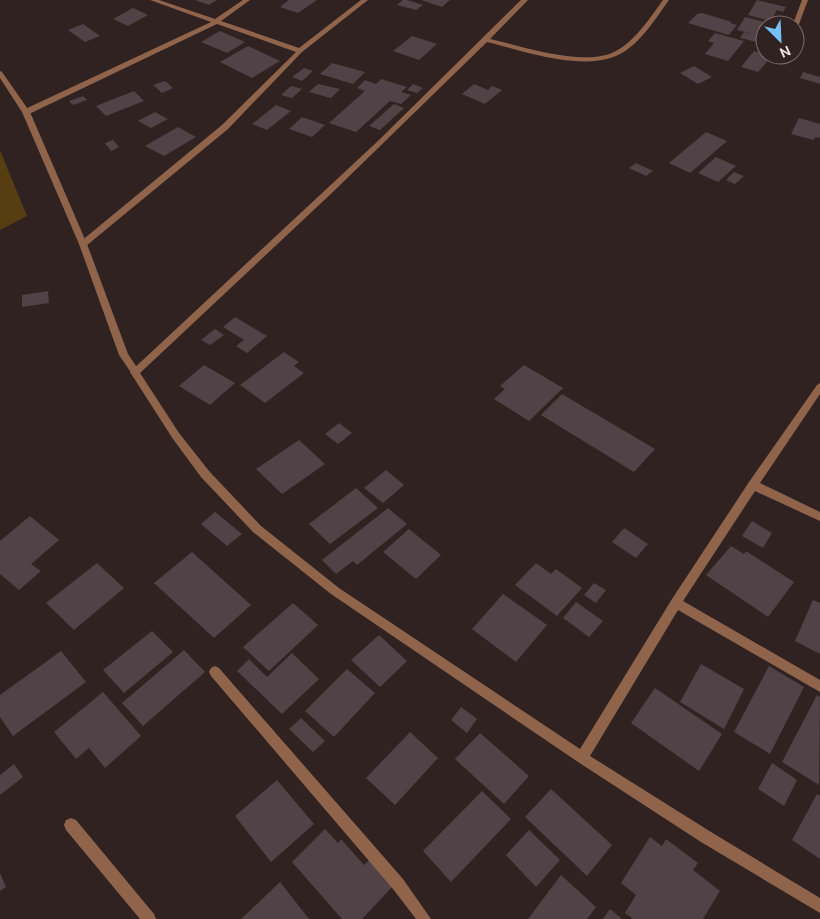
<svg xmlns="http://www.w3.org/2000/svg" width="820" height="919" viewBox="0 0 820 919" font-family="Ubuntu,sans-serif">
<style>
.green{fill:#563e12}
.building{fill:#504247}
.lines{fill:none;stroke-linecap:round;stroke-linejoin:round}
.service{fill:#8f644b;fill-rule:evenodd}
.minor{fill:#8f644b;fill-rule:evenodd}
</style>
<rect width="100%" height="100%" fill="#302221"/>
<!-- green -->
<path class="green" d="M0,150l27,66 -27,14z"/>
<!-- building -->
<path class="building" d="M195,0h22l-8,5z
M289,0h28l-19,13 -18,-6z
M403,0h4l16,5 -7,5 -19,-5z
M421,0h29l-8,7z
M757,0l29,7 -3,5 -6,-2 -6,11 -23,-6z
M133,8l15,7 -20,11 -15,-7z
M702,13l30,9 -2,1 7,2 -8,10 -41,-12 9,-9z
M745,17l28,7v1h-8v12l-28,-7z
M83,24l17,12 -15,6 -17,-12z
M220,31l25,11 -18,11 -26,-11z
M744,32l21,5v7l-25,-6z
M715,33l29,8 -16,20 -23,-7 9,-11 -6,-2z
M412,36l25,8 -18,16 -26,-9z
M248,46l32,15 -28,17 -32,-16z
M754,51l18,5 -14,16 -17,-5z
M332,63l33,9 -12,12 -33,-10z
M694,66l18,11 -14,7 -18,-11z
M304,68l9,3 -11,10 -10,-4z
M803,72l17,5v7l-20,-6z
M381,79l26,8 -6,5 10,3 -10,9 -11,-3 -34,31 -27,-9 36,-32 -8,-3 8,-8 11,4z
M165,81l8,7 -11,5 -9,-8z
M318,84l22,5 -9,9 -22,-6z
M413,84l10,4 -6,5 -10,-3z
M474,84l14,6 4,-4 10,4 -17,14 -23,-10z
M291,86l11,3 -10,9 -11,-3z
M134,91l10,10 -38,15 -10,-10z
M83,96l4,4 -14,5 -4,-4z
M394,104l10,4 -24,22 -11,-4z
M276,105l15,6 -24,19 -15,-6z
M155,112l13,7 -17,9 -13,-7z
M302,117l23,8 -13,12 -23,-8z
M799,118l21,6v14l-5,-1 -1,3 -23,-6z
M178,127l18,10 -32,19 -19,-10z
M706,132l21,9 -37,32 -21,-10z
M113,140l6,7 -8,4 -6,-8z
M716,157l20,9 -18,16 -20,-9z
M636,163l17,8 -7,5 -17,-8z
M734,172l10,4 -9,8 -9,-4z
M48,291l1,12 -27,4v-12z
M235,317l32,19 -20,17 -11,-7 8,-6 -21,-13z
M215,329l9,6 -14,10 -9,-5z
M284,352l15,10 -5,4 10,7 -39,30 -25,-18z
M204,365l31,18 -25,22 -31,-19z
M524,365l39,23 -34,33 -35,-22 11,-10 -5,-3z
M562,394l93,55 -21,23 -93,-57z
M339,423l13,10 -14,11 -13,-10z
M299,440l26,24 -43,30 -26,-25z
M386,470l18,15 -21,18 -19,-15z
M356,488l22,20 -48,36 -21,-20z
M388,508l19,16 -50,41 -4,-4 -17,13 -14,-14z
M215,512l27,22 -15,12 -26,-22z
M30,516l29,24 -28,24 10,7 -22,19 -19,-16v-33z
M752,521l20,12 -9,15 -21,-12z
M624,528l24,16 -12,14 -24,-16z
M409,529l32,26 -25,24 -33,-27z
M731,546l13,8 2,-3 48,31 -26,35 -62,-42z
M192,552l59,53 -37,33 -60,-55z
M97,563l27,25 -50,42 -28,-27z
M536,563l15,11 5,-5 26,19 -25,28 -42,-31z
M594,583l12,7 -10,13 -12,-8z
M503,594l44,31 -31,37 -44,-33z
M813,600l7,3v51l-25,-13z
M576,602l27,19 -14,16 -26,-19z
M293,603l25,22 -49,46 -26,-24z
M152,631l21,21 -49,41 -21,-23z
M379,635l28,26 -27,26 -29,-27z
M184,650l21,22 -62,54 -21,-23z
M61,651l25,31 -73,54 -13,-19v-22z
M292,653l27,26 -37,35 -45,-43 12,-12 18,18z
M701,664l43,25 -20,40 -44,-27z
M769,666l35,21 -34,67 -36,-22z
M347,669l28,24 -41,44 -29,-26z
M655,688l67,46 -23,37 -68,-48z
M103,692l38,44 -36,32 -16,-20 -13,11 -22,-27z
M817,695l3,2 -1,88 -37,-23z
M461,707l16,12 -10,14 -16,-13z
M301,718l24,23 -12,11 -24,-23z
M410,732l28,26 -43,47 -29,-27z
M480,733l49,43 -25,28 -49,-45z
M772,763l25,17 -13,26 -26,-17z
M14,764l9,13 -23,18v-20z
M277,780l37,44 -43,38 -36,-46z
M551,789l61,56 -25,31 -62,-59z
M482,791l29,28 -60,63 -28,-31z
M817,794l3,2v63l-28,-19z
M325,829l13,14 3,-4 23,26 6,-6 24,26 -32,34h-20l-50,-57z
M529,830l31,30 -24,27 -30,-32z
M650,837l12,9 4,-7 32,24 -5,7 27,21 -17,28h-70l-8,-6 11,-18 -15,-12z
M0,873l6,14 -6,4z
M561,875l35,32 -9,12h-59z
M280,882l29,37h-68z
M610,909l12,10h-19z"/>
<g class="lines">
<!-- service -->
<path class="service" d="M0,71l2,1 28,40 57,132 41,110 12,18 -2,2h-6l-13,-19 -40,-111 -57,-132 -22,-34z"/>
<!-- minor -->
<path class="minor" d="M150,0h9l56,19 28,-19h7l-29,21 78,27 62,-48h7l-66,52 -74,77 -142,117h-6v-4l142,-117 74,-73 -79,-28 -188,90h-6v-4l188,-88z
M521,0h7l-38,39c32,7 96,29 126,12 19,-10 34,-33 47,-51h6c-13,18 -29,44 -49,54 -36,19 -96,-3 -133,-12l-152,148 -195,183 39,60 30,38 52,55 78,62 241,161 92,-150 77,-117 68,-97 3,-2v11l-60,89 60,29v9l-65,-30 -72,110 137,79v12l-142,-82 -88,146 121,76 109,66v15l-119,-71 -123,-80 -247,-168 -78,-62 -52,-55 -28,-38 -43,-67 249,-232z
M802,0h6l-9,24 -3,2 -3,-2z
M215,666l4,2 184,211 28,40h-15l-23,-30 -182,-213 -2,-4 2,-4z
M71,818l5,2 78,94 2,5h-16l-74,-89 -2,-5 2,-5z"/>
</g>
<!-- north arrow -->
<g transform="translate(780 40) rotate(156)"><circle r="24" fill="#302221" stroke="#7a6e6d"/>
<path d="M0-4L9 19L0 12L-9 19Z" fill="#75c0f6"/>
<text y="-8" font-size="14" font-weight="bold" text-anchor="middle" fill="#eae0df">N</text>
</g>
</svg>
